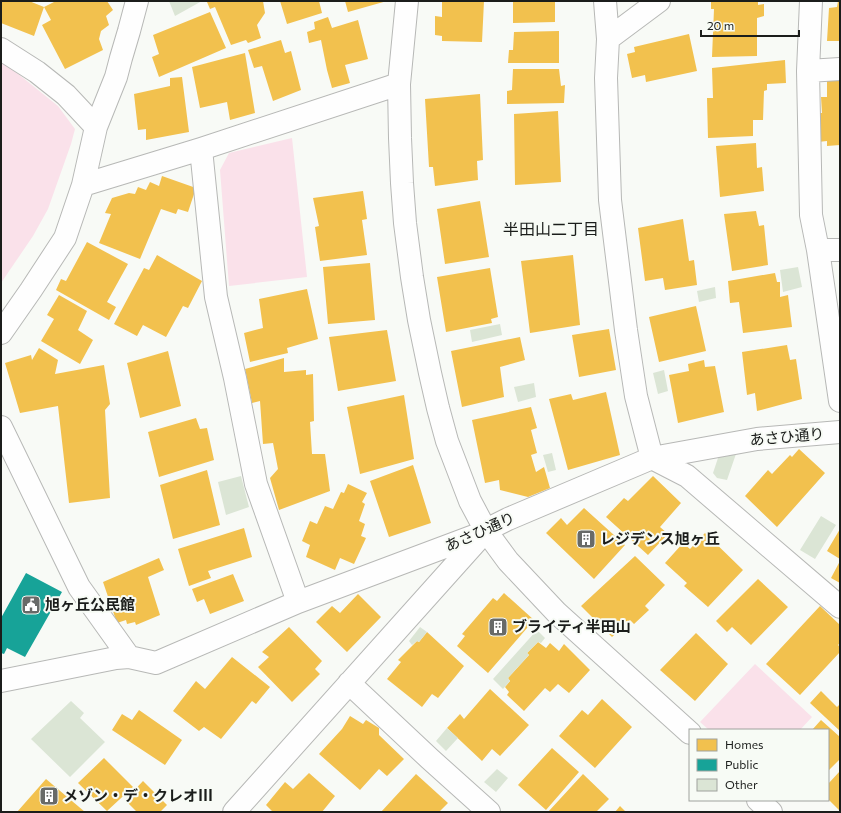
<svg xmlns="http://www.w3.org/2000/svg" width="841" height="813" viewBox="0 0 841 813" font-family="Commissioner,'Noto Sans JP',sans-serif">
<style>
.green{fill:#fae1ea}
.homes{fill:#f2c14e}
.public{fill:#17a398}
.building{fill:#dbe5d5}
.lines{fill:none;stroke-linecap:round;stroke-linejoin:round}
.street-casing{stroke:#b7b8b6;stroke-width:24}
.street{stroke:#fefefe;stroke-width:22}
.labels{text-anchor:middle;stroke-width:4;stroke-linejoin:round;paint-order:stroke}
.street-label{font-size:15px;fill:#1b1d1b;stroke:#f7fbf5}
.poi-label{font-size:15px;font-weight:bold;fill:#1b1d1b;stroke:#f7fbf5;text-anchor:start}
.neighbourhood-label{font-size:16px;fill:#1b1d1b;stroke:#f7fbf5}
</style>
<rect width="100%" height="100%" fill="#f8faf6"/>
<!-- green -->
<path class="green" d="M1,62l16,11 41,33 17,23 -4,15 -23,65 -15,27 -32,47z
M292,138l15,139 -78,9 -9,-116 9,-17z
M755,664l57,53 -12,13h-91l-9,-8z"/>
<!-- homes -->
<path class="homes" d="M1,1h28l15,6 -10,29 -33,-13z
M56,1h51l6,9 -7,6 3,9 -8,6 -2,8 4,11 -38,19 -23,-44 9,-5 -7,-13z
M209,1h54l2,12 -8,12 4,13 -13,5 -2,-3 -15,5 -16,-38 -5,2 -3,-7z
M280,1h39l3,12 -35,11z
M345,1h42l-39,11z
M442,1h42l-2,41 -40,-1v-5l-7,-1v-19l7,1z
M513,1h42v21l-42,1z
M711,1h47v4l6,-1v12l-7,2v38l-45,1 2,-48h-3z
M838,1h2v40h-13l2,-33 8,-1z
M210,12l16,36 -67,29 -7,-20 7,-3 -6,-19z
M328,17l4,11 26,-8 10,39 -23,6 5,18 -18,5 -5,-18 -6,-30 -12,3 -2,-11 8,-3 -1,-7z
M559,31v32h-51l1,-13h4l1,-18z
M689,34l8,37 -51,11 -1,-7 -13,3 -5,-24 8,-2 -1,-5z
M281,40l4,13 6,-2 10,39 -28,11 -11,-35 -8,2 -6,-18z
M245,53l10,60 -25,7 -3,-18 -27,6 -8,-41z
M785,60l1,23 -19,1v6l-3,1 -1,29h-10v16l-45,2 -1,-40h6l-1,-30z
M513,69h46l2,17 4,-1 -1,18 -57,1v-13l5,-1z
M182,77l7,55 -43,8v-11l-8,1 -4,-36 36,-8v-8z
M827,80h13v65l-13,1v-5l-9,1 -1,-29h5l-1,-16h6z
M480,94l3,66 -6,1 1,19 -43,6 -2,-19h-4l-4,-68z
M558,111l3,71 -46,3 -1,-71z
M756,143l1,25 5,-1 2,24 -44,6 -4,-51z
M162,176l34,12 -8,24 -10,-3 -2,5 -15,-5 -21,50 -41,-16 12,-29 -6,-1 7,-15 17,-5 6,1 3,-7 8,3 4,-8 9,4z
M363,191l4,28 -5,1 5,35 -47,6 -5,-34 4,-1 -6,-28z
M480,201l9,56 -44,7 -8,-55z
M756,211l3,15 5,-1 4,40 -36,6 -8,-57z
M683,219l6,42 5,-1 3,25 -32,5 -2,-12 -18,3 -7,-53z
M87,242l41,22 -21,38 9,5 -7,13 -53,-30 5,-11 5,2z
M157,255l45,26 -14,27 -5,-2 -17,31 -23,-12 -6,11 -23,-12 30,-56 5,2z
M573,255l7,70 -50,8 -9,-72z
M370,263l5,57 -47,4 -5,-57z
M490,268l8,49 -7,2 1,4 -46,9 -9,-55z
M775,273l2,9h3v15l8,-2 4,32 -49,6 -4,-31 -9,1 -2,-22z
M307,289l11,50 -31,9 1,5 -38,9 -6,-29 19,-5 -4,-29z
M59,295l28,16 -9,19 15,10 -13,24 -39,-23 13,-22 -7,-4z
M696,306l10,45 -47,11 -10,-45z
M609,329l7,41 -37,7 -7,-42z
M387,330l9,51 -58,10 -9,-54z
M520,337l5,23 -25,7 4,30 -42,10 -11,-56z
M787,345l3,15 6,-1 6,40 -45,12 -2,-18 -8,2 -5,-43z
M39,348l19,12 -3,14 49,-9 6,39 -5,6 5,88 -41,5 -11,-97 -38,7 -15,-50 26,-8 1,5z
M168,351l13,55 -41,12 -13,-55z
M284,358v14l22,-2v5l7,-1 1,47 -4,1 2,32h13l5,37 -51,19 -9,-32 8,-9 -5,-26 -10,1 -3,-43 -8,2 -7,-34z
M704,360l1,7 10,-1 9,46 -46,11 -9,-48 20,-4 -1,-7z
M606,392l14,63 -52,15 -19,-71 22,-5 2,6z
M404,395l10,64 -54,15 -13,-67z
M531,407l6,21 -6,2 6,23 -6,2 5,17 8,-5 6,21 -22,9 -28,-7 -1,-10 -14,3 -13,-63z
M196,418l4,11 7,-1 7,32 -55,17 -11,-45z
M799,449l26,24 -48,54 -32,-31 23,-26 4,4 18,-19 2,2z
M413,465l18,58 -42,14 -19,-56z
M207,470l13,55 -47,14 -13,-54z
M653,476l28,27 -21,24 8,7 -20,21 -42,-38 18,-19 4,3z
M348,484l19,9 -5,9 3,2 -6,17 6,3 -4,12 5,2 -12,26 -14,-6 -5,12 -29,-13 4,-12 -8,-4 8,-20 7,3 8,-18 8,3 8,-17 3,1z
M584,508l41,37 -31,34 -48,-46 15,-15 6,7z
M244,528l8,29 -44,14 3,7 -22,8 -11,-37z
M840,529v30l-13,-8z
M705,533l38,37 -35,37 -24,-21 3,-3 -22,-20 18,-20 7,6z
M635,556l30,29 -20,21 4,4 -15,14 -4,-4 -18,17 -31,-31z
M159,558l5,12 -16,7 12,38 -24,10 -1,-3 -8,2 -1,-4 -9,3 -14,-41z
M840,561v22l-9,-5z
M233,574l11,27 -34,13 -6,-15 -7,3 -5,-13z
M758,579l30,28 -37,38 -19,-18 -5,5 -11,-11z
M504,593l30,27 -46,53 -31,-27 8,-10 -3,-2 31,-36 4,3z
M358,594l23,23 -34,35 -31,-30 16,-16 8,7z
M820,606l20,19v18l-2,2 2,2v5l-40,43 -34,-31z
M289,627l33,34 -7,8 5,5 -28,28 -34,-35 11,-10 -7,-5z
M427,632l37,34 -26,32 -6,-4 -10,13 -35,-28 14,-17 -3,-2 19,-19 2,1z
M696,633l32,31 -33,37 -35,-31z
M538,642l8,6 4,-5 9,8 5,-7 26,26 -21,23 -11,-9 -8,8 -5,-4 -21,23 -17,-16 2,-3 -4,-5 5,-6 -2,-3 21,-23 -2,-2z
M232,657l38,30 -14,17 -4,-3 -31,38 -17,-12 -5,4 -26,-20 23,-30 9,8z
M490,689l39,36 -29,31 -8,-7 -10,12 -35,-33 13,-14 4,5z
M821,691l16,16 3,-3v27l-30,-28z
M602,699l30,28 -37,41 -36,-32 23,-26 6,5z
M139,710l43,30 -17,25 -53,-35 10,-16 10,6z
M350,716l13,8 3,-4 13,8v7l25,24 -17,17 -8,-7 -19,21 -41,-36 23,-25z
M821,720l19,17v22l-12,12v-41h-16z
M552,748l27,24 -33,38 -28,-25z
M104,758l29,29 -26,24 -29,-28z
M840,771v38l-1,1 -11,-11v-15z
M309,773l26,23 -13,16h-49l-7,-7 19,-23 8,7z
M416,774l32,29 -9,9h-58z
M583,774l26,25 -13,13h-48z
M46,779l39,33h-68z
M143,781l24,24 -7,7h-23l-12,-12z
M620,806l6,6h-11z"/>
<!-- public -->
<path class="public" d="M26,573l36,19 -37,65 -18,-9 -3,6 -3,-1v-35z"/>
<!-- building -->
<path class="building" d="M169,1h33l-27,15z
M798,267l4,20 -19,5 -3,-22z
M715,287l1,11 -17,4 -2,-11z
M500,324l2,11 -30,7 -2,-12z
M664,370l4,21 -10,3 -5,-21z
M534,383l2,14 -18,5 -4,-15z
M737,451l-10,29 -10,-2 -4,-5 6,-18z
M552,453l4,17 -8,2 -5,-17z
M241,476l8,31 -23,8 -8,-33z
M821,516l15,9 -21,34 -15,-9z
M420,627l7,5 -8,10 -2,-1 -5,4 -3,-4z
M537,630l8,8 -4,5 -3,-1 -11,11 2,2 -21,23 2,3 -7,8 -10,-10z
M71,701l13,12 -4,5 25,24 -35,35 -39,-38z
M447,728l11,10 -12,13 -10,-10z
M497,769l11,9 -12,14 -12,-10z"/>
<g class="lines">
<defs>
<path id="street" d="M407,1l-8,83 1,54 2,45 3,40 7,54 7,43 11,53 8,35 9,33 23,60 16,30 22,30 49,52 133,120
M605,1l3,38 -2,39 4,122 16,130 10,66 16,62 35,18 153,131
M811,1l-3,70 3,144 7,35 22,151
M608,39l51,-38
M1,49l36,23 29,23 30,32
M808,71l32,-2
M201,149l15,148 19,81 21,106 42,118
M83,185l118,-36 198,-65
M818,250h22
M1,333l30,-43 34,-52 18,-53 13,-58 20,-50 5,-19 8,-27 8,-30
M1,427l78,160 50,70
M1,681l115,-23 13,-1 27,6 142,-61 176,-66 34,-17 144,-61 105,-19 83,-7
M349,683l81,76 59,53
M758,800l13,12
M234,812l249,-278"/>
</defs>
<!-- street casing -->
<use href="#street" class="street-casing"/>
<!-- street -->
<use href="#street" class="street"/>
</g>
<!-- icons -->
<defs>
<symbol id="building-square" viewBox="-11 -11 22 22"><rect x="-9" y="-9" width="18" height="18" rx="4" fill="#686a68" stroke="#f7fbf5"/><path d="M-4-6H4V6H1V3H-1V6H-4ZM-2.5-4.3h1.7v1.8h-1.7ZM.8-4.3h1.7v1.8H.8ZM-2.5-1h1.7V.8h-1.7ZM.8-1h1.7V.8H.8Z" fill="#fff"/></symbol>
<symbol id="civic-square" viewBox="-11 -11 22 22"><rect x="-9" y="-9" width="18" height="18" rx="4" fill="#686a68" stroke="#f7fbf5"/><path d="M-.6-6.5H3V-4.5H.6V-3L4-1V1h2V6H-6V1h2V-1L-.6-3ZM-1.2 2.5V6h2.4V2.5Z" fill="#fff"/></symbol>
</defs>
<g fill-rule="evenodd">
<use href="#building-square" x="575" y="528" width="22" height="22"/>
<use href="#civic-square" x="20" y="594" width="22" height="22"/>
<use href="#building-square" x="487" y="616" width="22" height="22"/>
<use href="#building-square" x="38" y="785" width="22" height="22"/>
</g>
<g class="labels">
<!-- street labels -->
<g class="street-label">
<text transform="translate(787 437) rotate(-5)" y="5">あさひ通り</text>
<text transform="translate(480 532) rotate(-24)" y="5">あさひ通り</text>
</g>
<!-- poi labels -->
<g class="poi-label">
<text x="600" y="544">レジデンス旭ヶ丘</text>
<text x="45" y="610">旭ヶ丘公民館</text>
<text x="512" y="632">ブライティ半田山</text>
<text x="63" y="801">メゾン・デ・クレオⅢ</text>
</g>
<!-- neighbourhood labels -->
<g class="neighbourhood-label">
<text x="551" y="235">半田山二丁目</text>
</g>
</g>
<!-- border -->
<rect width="841" height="813" fill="none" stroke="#1b1d1b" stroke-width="4"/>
<!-- legend -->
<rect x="689" y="729" width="140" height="72" fill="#f7fbf5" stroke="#9fa29e"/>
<rect x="697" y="739" width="20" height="12" fill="#f2c14e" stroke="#9fa29e"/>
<text x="725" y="749" font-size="12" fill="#1b1d1b">Homes</text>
<rect x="697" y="759" width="20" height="12" fill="#17a398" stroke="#9fa29e"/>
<text x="725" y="769" font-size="12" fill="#1b1d1b">Public</text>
<rect x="697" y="779" width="20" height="12" fill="#dbe5d5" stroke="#9fa29e"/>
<text x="725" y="789" font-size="12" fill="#1b1d1b">Other</text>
<!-- scale -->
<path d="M701 30v6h98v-6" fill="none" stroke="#1b1d1b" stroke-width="2"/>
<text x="707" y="30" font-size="12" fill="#1b1d1b" stroke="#f7fbf5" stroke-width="3" paint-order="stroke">20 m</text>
</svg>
